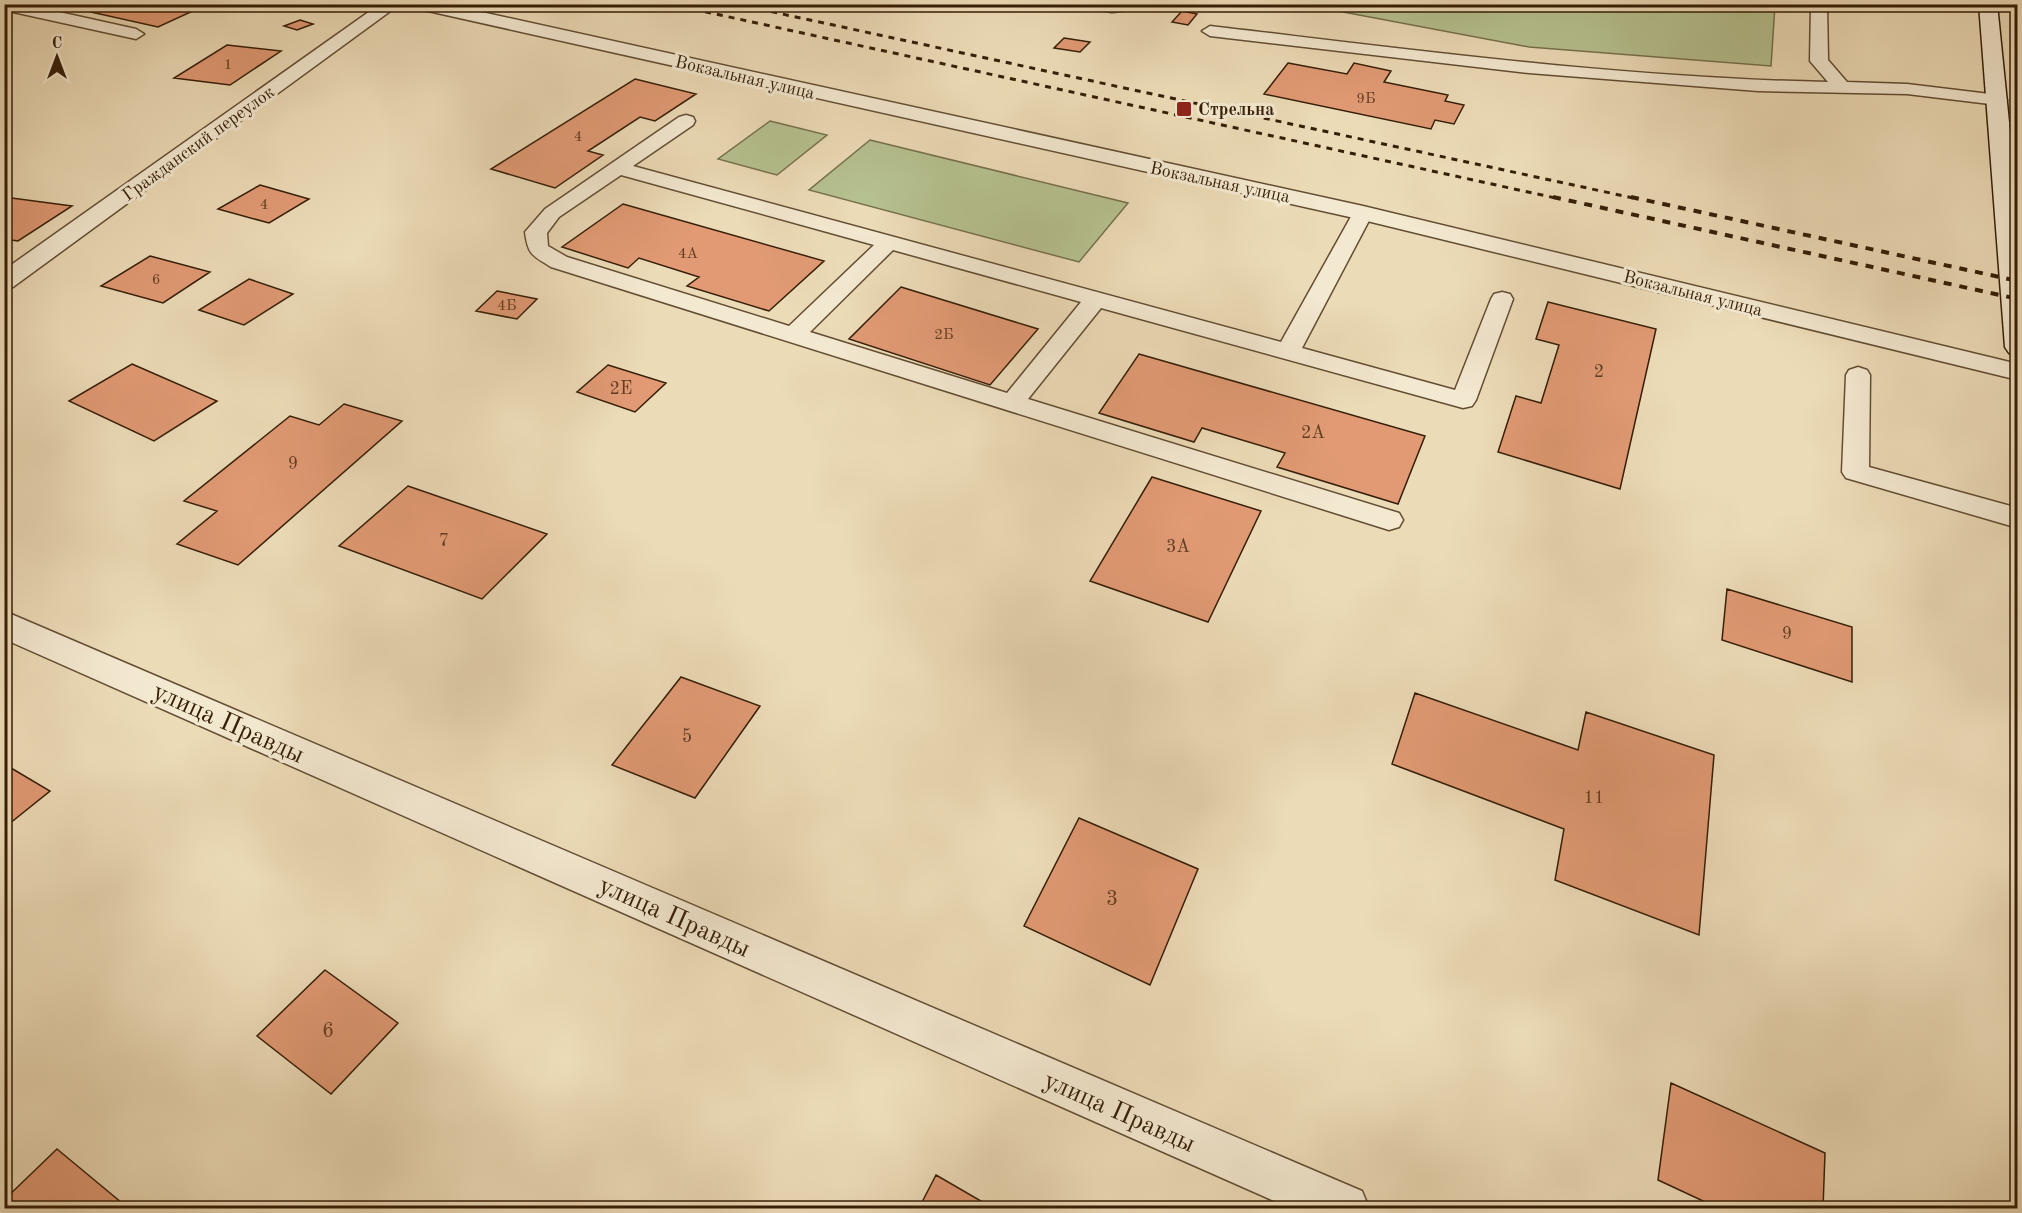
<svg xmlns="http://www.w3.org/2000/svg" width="2022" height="1213" viewBox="0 0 2022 1213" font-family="'Old Standard TT',serif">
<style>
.green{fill:#b6c190;stroke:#76704c;stroke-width:1.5}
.building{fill:#e19a74;stroke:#351e07;stroke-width:1.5}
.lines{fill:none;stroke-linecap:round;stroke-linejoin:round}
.service-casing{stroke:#634d33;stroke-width:3}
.minor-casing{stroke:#634d33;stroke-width:3}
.secondary-casing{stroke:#351e07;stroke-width:3}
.service{fill:#f3e8d0;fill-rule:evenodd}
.minor{fill:#f3e8d0;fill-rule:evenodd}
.secondary{fill:#f3e8d0;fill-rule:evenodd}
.rail-far1{stroke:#351e07;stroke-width:3;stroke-dasharray:6 6;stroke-linecap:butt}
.rail{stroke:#351e07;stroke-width:4;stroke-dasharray:8 8;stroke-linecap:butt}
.poi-dot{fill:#8f2418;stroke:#f3e8d0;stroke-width:2}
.labels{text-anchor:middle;stroke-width:6;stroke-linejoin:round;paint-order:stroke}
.far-number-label{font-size:15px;fill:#603d22}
.far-street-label{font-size:18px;fill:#351e07;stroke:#f3e8d0}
.far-poi-label{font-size:18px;font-weight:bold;fill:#351e07;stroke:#f3e8d0;text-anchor:start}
.number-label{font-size:18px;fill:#603d22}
.near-number-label{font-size:21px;fill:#603d22}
.near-street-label{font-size:26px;fill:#351e07;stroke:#f3e8d0}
</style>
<rect width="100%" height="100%" fill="#ecdbb7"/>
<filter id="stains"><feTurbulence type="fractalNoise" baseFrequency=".00333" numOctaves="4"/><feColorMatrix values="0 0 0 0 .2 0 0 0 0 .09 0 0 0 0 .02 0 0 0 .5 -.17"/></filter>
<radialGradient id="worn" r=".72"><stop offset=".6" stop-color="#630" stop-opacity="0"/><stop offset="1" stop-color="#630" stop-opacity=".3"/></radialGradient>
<!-- green -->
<path class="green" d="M1069,5v-1l104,1 -61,8z
M1306,5h469l-4,61 -242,-19z
M770,121l57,14 -50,40 -59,-16z
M870,140l258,63 -49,59 -270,-72z"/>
<!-- building -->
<path class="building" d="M55,4h153l-50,23z
M1182,11l15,3 -9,11 -16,-3z
M300,20l13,4 -16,6 -13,-4z
M1064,38l26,4 -10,10 -26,-4z
M227,45l54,6 -51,34 -56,-7z
M1288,63l59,11 7,-11 37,8 -7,11 64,13 -3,6 19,4 -10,19 -19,-4 -4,9 -167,-35z
M635,79l61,15 -41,27 -15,-4 -52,34 15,4 -48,33 -64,-19z
M260,185l49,14 -40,24 -51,-14z
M4,197l68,9 -54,35 -14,-2z
M623,204l201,57 -55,50 -82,-25 12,-9 -60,-19 -11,10 -66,-21z
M150,256l60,16 -47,31 -62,-17z
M249,279l44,15 -49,31 -45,-15z
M901,287l137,42 -48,56 -141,-46z
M497,291l40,8 -20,20 -41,-8z
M1548,302l108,27 -36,160 -122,-37 18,-56 25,7 18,-58 -23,-6z
M1139,354l286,82 -27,68 -121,-37 8,-14 -83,-25 -8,14 -95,-29z
M132,364l85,37 -63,40 -85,-40z
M608,365l58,18 -31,29 -58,-20z
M344,404l58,17 -164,144 -61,-21 40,-33 -33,-10 106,-85 29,9z
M1152,477l109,34 -53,111 -118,-41z
M408,486l139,48 -65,65 -143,-53z
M1727,589l125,38v55l-130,-42z
M681,677l79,29 -65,92 -83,-33z
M1415,693l163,57 8,-38 128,43 -15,180 -144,-55 9,-51 -172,-65z
M11,768l39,23 -46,37v-55z
M1079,818l119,51 -48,116 -126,-59z
M325,970l73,53 -67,71 -74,-58z
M1671,1083l154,70 -2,55h-105l-60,-28z
M57,1149l71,59h-124v-8z
M936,1175l57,33h-74z"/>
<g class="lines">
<defs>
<path id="service" d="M4,4h19l113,25 8,5 -8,5 -132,-29z
M1811,4h16l1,56 19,22 60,2 91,11 6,1 3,4 -3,4 -6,1 -91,-11 -149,-3 -229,-18 -319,-37 -8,-5 8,-5c205,24 411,52 618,56l-18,-21z
M686,115l7,2 2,4 -2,4 -60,41 648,176 72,-129 3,-4 7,-2 7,2 3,4 -71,135 153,42 36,-91 3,-5 8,-2 8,2 3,5 -37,101 -4,6 -9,2 -362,-100 -73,91 371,114 4,7 -4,7 -10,3 -838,-263c-19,-12 -23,-12 -26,-35l20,-23 134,-92zM621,175l253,70 -85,81 -222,-69 -19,-11 -1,-13 12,-16zM893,250l188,52 -74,91 -197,-61z
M1858,367l9,3 3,5 -1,92 149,41v20l-172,-50 -4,-6 4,-97 3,-5z"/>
<path id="minor" d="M380,4h20l-387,283 -9,2v-19z
M411,4h34l918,202 655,158v16l-655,-160 -944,-211z
M4,611l1358,580 7,17h-79l-1286,-569z"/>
<path id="secondary" d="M1979,4h18l21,207v144l-9,-2 -4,-6z"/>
</defs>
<!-- service casing -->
<use href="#service" class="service-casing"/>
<!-- minor casing -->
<use href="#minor" class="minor-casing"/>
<!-- secondary casing -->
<use href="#secondary" class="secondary-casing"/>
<!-- service -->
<use href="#service" class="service"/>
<!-- minor -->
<use href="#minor" class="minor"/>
<!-- secondary -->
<use href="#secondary" class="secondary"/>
<!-- rail-far1 -->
<path class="rail-far1" d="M670,4l890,195
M736,4l902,195"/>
<!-- rail -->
<path class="rail" d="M1553,197l465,102
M1631,197l387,84"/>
</g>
<!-- markers -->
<rect class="poi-dot" x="1176" y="101" width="16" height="16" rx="3"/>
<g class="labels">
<!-- far-number labels -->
<g class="far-number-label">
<text x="228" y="69">1</text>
<text x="1366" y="103">9Б</text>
<text x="578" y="141">4</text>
<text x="264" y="209">4</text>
<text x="688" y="258">4А</text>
<text x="156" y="284">6</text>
<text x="507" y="310">4Б</text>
<text x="944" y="339">2Б</text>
</g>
<!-- far-street labels -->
<g class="far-street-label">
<text transform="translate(745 77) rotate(13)" y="6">Вокзальная улица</text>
<text transform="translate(198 143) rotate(-36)" y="6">Гражданский переулок</text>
<text transform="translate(1220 182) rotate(12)" y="6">Вокзальная улица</text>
<text transform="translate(1693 293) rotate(14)" y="6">Вокзальная улица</text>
</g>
<!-- far-poi labels -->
<g class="far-poi-label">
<text x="1198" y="115">Стрельна</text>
</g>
<!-- number labels -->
<g class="number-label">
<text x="1599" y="377">2</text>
<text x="621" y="394">2Е</text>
<text x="1313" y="438">2А</text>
<text x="293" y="469">9</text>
<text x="444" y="546">7</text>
<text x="1178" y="552">3А</text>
<text x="1787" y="639">9</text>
<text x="687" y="742">5</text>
<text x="1594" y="803">11</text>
</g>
<!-- near-number labels -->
<g class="near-number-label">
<text x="1112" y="905">3</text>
<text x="328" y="1037">6</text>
</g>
<!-- near-street labels -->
<g class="near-street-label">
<text transform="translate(229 722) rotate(24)" y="9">улица Правды</text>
<text transform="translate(675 916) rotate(24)" y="9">улица Правды</text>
<text transform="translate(1120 1111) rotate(24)" y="9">улица Правды</text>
</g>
</g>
<!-- margin -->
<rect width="2022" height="1213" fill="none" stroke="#ecdbb7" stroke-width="24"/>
<rect x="6" y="6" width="2010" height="1201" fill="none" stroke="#351e07" stroke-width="3"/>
<rect x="12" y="12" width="1998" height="1189" fill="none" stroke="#351e07" stroke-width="1.5"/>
<!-- north arrow -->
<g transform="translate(57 57)" stroke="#f3e8d0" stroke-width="4.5" paint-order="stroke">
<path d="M0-4.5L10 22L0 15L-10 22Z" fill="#351e07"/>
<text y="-9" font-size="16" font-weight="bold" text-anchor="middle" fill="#351e07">С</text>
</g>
<rect width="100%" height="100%" filter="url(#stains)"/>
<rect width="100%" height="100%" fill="url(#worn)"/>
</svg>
